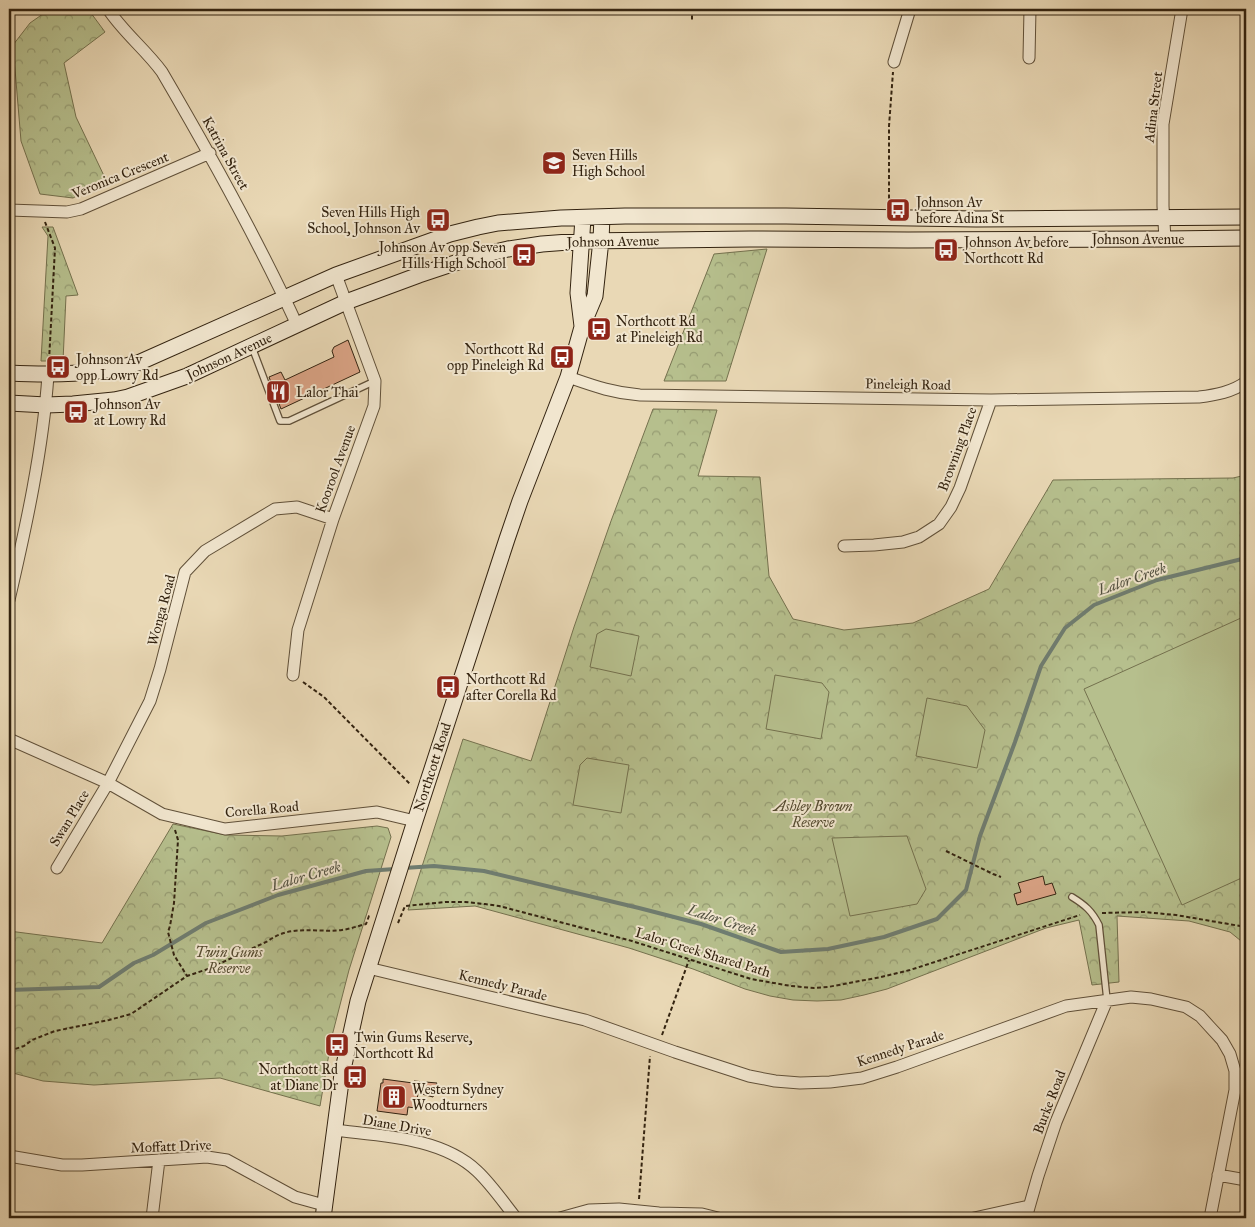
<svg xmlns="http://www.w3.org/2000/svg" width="1255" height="1227" viewBox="0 0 1255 1227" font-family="'IM FELL Great Primer',serif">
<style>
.park{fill:url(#park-crowns);stroke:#74714e}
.pitch{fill:#b6bf8d;stroke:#74714e}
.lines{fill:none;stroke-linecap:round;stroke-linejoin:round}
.stream{stroke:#6f7d71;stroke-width:4}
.building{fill:#daa385;stroke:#332310}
.lane-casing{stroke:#605039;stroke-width:8}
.street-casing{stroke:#605039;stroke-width:13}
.secondary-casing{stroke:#332310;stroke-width:17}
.path{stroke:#332310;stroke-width:2;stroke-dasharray:4 2.5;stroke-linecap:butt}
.lane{stroke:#f1e6cf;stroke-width:5.5}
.street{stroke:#f1e6cf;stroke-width:11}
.secondary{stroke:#f1e6cf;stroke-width:15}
.labels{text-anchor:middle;stroke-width:4;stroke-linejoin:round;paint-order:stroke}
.street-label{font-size:14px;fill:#332310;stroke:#f1e6cf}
.poi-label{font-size:14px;fill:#332310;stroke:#f1e6cf;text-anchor:start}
.park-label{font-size:14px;font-style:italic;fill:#544a2f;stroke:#f1e6cf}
.water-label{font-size:15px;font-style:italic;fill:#515040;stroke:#f1e6cf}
</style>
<defs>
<pattern id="park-crowns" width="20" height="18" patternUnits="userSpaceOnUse" patternTransform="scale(1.25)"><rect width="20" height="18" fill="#b6bf8d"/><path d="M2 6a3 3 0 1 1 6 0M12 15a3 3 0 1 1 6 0" fill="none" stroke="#959b72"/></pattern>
</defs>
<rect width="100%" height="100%" fill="#e9d8b5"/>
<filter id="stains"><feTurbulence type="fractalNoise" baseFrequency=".004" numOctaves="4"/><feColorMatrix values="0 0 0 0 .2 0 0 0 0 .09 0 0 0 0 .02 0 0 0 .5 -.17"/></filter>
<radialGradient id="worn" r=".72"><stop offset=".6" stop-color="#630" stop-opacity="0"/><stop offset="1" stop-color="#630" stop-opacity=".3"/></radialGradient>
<!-- park -->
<path class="park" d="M50,9h38l17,23 -41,31 12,54 30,63 -33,18 -33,-4 -19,-53 -8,-96 17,-22z
M42,227h11l25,68 -12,1 -3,65h-22l7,-125z
M767,249l-41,132h-62l50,-127z
M653,409l64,1 -19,66 62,1 9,99 24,43 51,11 69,-7 76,-34 64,-109 180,-2 13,-3v470l-16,-13 -41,-11 -72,-5 2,66 -27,3 -13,-65 -33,8 -159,61 -23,6 -23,5 -24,1 -24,-1 -23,-4 -25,-7 -52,-20 -64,-21 -154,-42 -67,4 55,-171 68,22 43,-134 37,-106z
M173,824l53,11 56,1 95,-10 11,2 3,9 -42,133 -17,66 -12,70 -100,-28 -126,7 -51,-4 -34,-9v-141l93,12z"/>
<!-- pitch -->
<path class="pitch" d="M1241,618l5,12v246l-64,29 -98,-216z
M606,629l33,7 -8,40 -41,-9 7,-33z
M775,675l47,8 7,9 -8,47 -55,-10z
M927,698l40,8 18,24 -8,38 -61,-12z
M587,758l42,7 -8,48 -48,-8 7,-40z
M907,836l19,53 -9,15 -67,12 -18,-78z"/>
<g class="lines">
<!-- stream -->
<path class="stream" d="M404,868l30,-2 50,5 155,37 62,16 80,28 47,-3 56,-12 53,-18 29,-29 14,-54 35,-94 26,-76 24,-38 29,-23 63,-25 89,-22
M9,990l90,-3 35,-24 19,-8 53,-32 72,-28 88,-24 29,-2"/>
</g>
<!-- building -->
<path class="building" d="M348,340l12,32 -79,37 -12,-32 12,-5 4,8 49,-23 -2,-6 2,-4z
M1043,876l2,9 7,-2 4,11 -39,11 -3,-11 7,-2 -3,-9z
M383,1079l30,4 1,-2 23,2 -4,14 -15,-4 -2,15 -8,-1 -1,8 -30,-4 4,-28h2z"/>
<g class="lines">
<defs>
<path id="lane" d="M252,347l28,74h9l86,-40
M1072,897c13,8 20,14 27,28l8,75"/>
<path id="street" d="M108,9c15,23 38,41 54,63 48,82 95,166 135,253
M1029,58l1,-49
M894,62l16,-53
M9,210l58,2 14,-3 129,-56
M1165,239l-2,-33v-82l19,-115
M568,377c26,9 45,16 72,18l351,5 208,-3c17,-2 33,-5 47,-15
M844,546l30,-1 29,-3 16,-5 20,-13 12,-17 9,-19 31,-88
M9,600c17,-73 34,-151 39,-225
M293,675l5,-45 35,-111 41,-113 1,-25 -39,-106
M9,739l99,44 54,31 63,15 152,-17 38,9
M57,868l51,-85 42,-82 10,-32 25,-97 20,-21 70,-42 22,-2 36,12
M368,968l217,52 90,32 74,24 26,5 25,2 30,-1 32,-4 35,-11 169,-61 65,-9 20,2 35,8 14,9 10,11 12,13 8,14 5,17v19l-25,128
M334,1130c47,6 107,7 143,41 14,13 27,32 39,47
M9,1156l53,9h20l125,-8 20,3 68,37 29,8
M1218,1175l28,5
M152,1218l7,-58
M560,1218l29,-8 30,-1 40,4 43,1 16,4
M974,1218l55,-12
M1026,1218l12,-42 18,-54 51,-122"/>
<path id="secondary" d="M582,326l-4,-33 5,-75
M9,373c44,2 86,2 129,-10l198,-88 114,-41 28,-7 20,-4 63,-5 64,-2h161l190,3 270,-2
M9,403l37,2 27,-1 41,-4 14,-3 59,-21 159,-74 73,-27 54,-18 35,-8 34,-5 40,-3 168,-2 158,1 257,-1 81,-1
M323,1218l19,-144 16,-73 57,-180 92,-282 13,-38 48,-124 14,-50 13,-31 6,-56 1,-23"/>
</defs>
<!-- lane casing -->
<use href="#lane" class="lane-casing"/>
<!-- street casing -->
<use href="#street" class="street-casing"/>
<!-- secondary casing -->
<use href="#secondary" class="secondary-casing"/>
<!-- path -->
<path class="path" d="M692,9v12
M889,205v-79l4,-54
M45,222l10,26 -6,113
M303,682l21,15 87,88
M175,830l3,10 -4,63 -4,23 -2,6 6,23 13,21
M946,851l47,23 8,3
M1102,913l42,-1 32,3 70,12
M398,923l7,-17 41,-4h19l20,2 14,2 133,35 119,38 40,7 23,2 14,-1 53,-10 29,-7 170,-55
M662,1035l27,-75
M9,1048l6,1 9,-3 8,-6 23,-9 54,-11 22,-6 56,-38 21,-7 60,-28c23,-17 48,-8 74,-11 8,-1 16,-4 24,-6l3,-8h1
M639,1199l11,-143"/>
<!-- lane -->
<use href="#lane" class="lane"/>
<!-- street -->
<use href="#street" class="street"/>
<!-- secondary -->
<use href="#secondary" class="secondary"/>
</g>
<!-- icons -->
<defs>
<symbol id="school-square" viewBox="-11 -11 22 22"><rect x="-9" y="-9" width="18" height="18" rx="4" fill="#8f2418" stroke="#f1e6cf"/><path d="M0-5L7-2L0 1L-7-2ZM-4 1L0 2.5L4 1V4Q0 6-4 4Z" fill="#fff"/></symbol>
<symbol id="bus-square" viewBox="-11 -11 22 22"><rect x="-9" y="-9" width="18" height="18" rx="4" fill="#8f2418" stroke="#f1e6cf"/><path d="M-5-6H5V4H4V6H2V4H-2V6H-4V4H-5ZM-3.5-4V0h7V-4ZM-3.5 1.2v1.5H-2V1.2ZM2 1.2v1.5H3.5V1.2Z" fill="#fff"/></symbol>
<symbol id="restaurant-square" viewBox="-11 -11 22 22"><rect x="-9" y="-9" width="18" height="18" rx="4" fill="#8f2418" stroke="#f1e6cf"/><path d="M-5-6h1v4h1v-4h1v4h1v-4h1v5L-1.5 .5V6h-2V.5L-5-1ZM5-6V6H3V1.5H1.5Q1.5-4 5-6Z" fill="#fff"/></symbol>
<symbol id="building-square" viewBox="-11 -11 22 22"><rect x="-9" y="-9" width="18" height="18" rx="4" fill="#8f2418" stroke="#f1e6cf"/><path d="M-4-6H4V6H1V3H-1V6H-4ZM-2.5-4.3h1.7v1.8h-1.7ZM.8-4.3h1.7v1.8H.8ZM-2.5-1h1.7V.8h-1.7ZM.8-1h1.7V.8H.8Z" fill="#fff"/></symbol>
</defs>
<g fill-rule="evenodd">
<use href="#school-square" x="540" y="149" width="28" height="28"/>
<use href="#bus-square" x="884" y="196" width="28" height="28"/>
<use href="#bus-square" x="424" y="206" width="28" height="28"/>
<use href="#bus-square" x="932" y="236" width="28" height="28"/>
<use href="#bus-square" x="510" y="241" width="28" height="28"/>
<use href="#bus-square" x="585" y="315" width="28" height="28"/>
<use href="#bus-square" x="548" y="343" width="28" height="28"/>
<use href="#bus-square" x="44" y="353" width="28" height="28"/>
<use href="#restaurant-square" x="264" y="378" width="28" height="28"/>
<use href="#bus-square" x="62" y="398" width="28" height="28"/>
<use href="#bus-square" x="434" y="673" width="28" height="28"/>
<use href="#bus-square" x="323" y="1031" width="28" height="28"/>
<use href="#bus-square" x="341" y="1063" width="28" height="28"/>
<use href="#building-square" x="380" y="1083" width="28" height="28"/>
</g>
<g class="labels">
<!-- street labels -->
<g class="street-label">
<text transform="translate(1153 107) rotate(-83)" y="5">Adina Street</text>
<text transform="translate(226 153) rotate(61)" y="5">Katrina Street</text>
<text transform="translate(120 175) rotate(-22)" y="5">Veronica Crescent</text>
<text x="1138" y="244">Johnson Avenue</text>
<text transform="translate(613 241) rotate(-1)" y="5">Johnson Avenue</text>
<text transform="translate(229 356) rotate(-25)" y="5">Johnson Avenue</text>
<text transform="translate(908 384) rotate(1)" y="5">Pineleigh Road</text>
<text transform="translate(957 449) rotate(-70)" y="5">Browning Place</text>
<text transform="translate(335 469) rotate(-70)" y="5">Koorool Avenue</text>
<text transform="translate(161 610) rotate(-75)" y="5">Wonga Road</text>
<text transform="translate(432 767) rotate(-72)" y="5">Northcott Road</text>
<text transform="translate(262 809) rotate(-5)" y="5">Corella Road</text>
<text transform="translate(69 818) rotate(-59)" y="5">Swan Place</text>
<text transform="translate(703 952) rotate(17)" y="5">Lalor Creek Shared Path</text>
<text transform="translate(503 985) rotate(14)" y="5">Kennedy Parade</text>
<text transform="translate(900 1048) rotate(-18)" y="5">Kennedy Parade</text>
<text transform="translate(1049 1102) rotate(-69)" y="5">Burke Road</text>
<text transform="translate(397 1125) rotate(10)" y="5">Diane Drive</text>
<text transform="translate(171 1146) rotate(-2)" y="5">Moffatt Drive</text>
</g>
<!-- poi labels -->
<g class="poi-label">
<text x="572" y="160">Seven Hills<tspan x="572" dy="16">High School</tspan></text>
<text x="916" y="207">Johnson Av<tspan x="916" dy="16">before Adina St</tspan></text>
<text x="420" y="217" text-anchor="end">Seven Hills High<tspan x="420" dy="16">School, Johnson Av</tspan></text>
<text x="964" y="247">Johnson Av before<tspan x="964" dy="16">Northcott Rd</tspan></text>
<text x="506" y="252" text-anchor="end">Johnson Av opp Seven<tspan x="506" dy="16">Hills High School</tspan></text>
<text x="616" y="326">Northcott Rd<tspan x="616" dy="16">at Pineleigh Rd</tspan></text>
<text x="544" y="354" text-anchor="end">Northcott Rd<tspan x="544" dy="16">opp Pineleigh Rd</tspan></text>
<text x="76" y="364">Johnson Av<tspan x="76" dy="16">opp Lowry Rd</tspan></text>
<text x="296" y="397">Lalor Thai</text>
<text x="94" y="409">Johnson Av<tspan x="94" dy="16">at Lowry Rd</tspan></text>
<text x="466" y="684">Northcott Rd<tspan x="466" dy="16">after Corella Rd</tspan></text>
<text x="354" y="1042">Twin Gums Reserve,<tspan x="354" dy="16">Northcott Rd</tspan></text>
<text x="338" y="1074" text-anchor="end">Northcott Rd<tspan x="338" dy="16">at Diane Dr</tspan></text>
<text x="412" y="1094">Western Sydney<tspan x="412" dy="16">Woodturners</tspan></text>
</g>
<!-- park labels -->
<g class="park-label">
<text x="813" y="811">Ashley Brown<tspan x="813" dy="16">Reserve</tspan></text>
<text x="229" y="957">Twin Gums<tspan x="229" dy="16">Reserve</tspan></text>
</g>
<!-- water labels -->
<g class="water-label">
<text transform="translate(1132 579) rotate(-19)" y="5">Lalor Creek</text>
<text transform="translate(306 876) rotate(-16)" y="5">Lalor Creek</text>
<text transform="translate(722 920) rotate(18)" y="5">Lalor Creek</text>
</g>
</g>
<!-- margin -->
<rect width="1255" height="1227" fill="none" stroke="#e9d8b5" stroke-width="30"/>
<rect x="10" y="10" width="1235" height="1207" fill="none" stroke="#332310" stroke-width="2.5"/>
<rect x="15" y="15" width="1225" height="1197" fill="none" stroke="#332310"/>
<rect width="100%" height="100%" filter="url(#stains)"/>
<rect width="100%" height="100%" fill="url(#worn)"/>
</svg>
